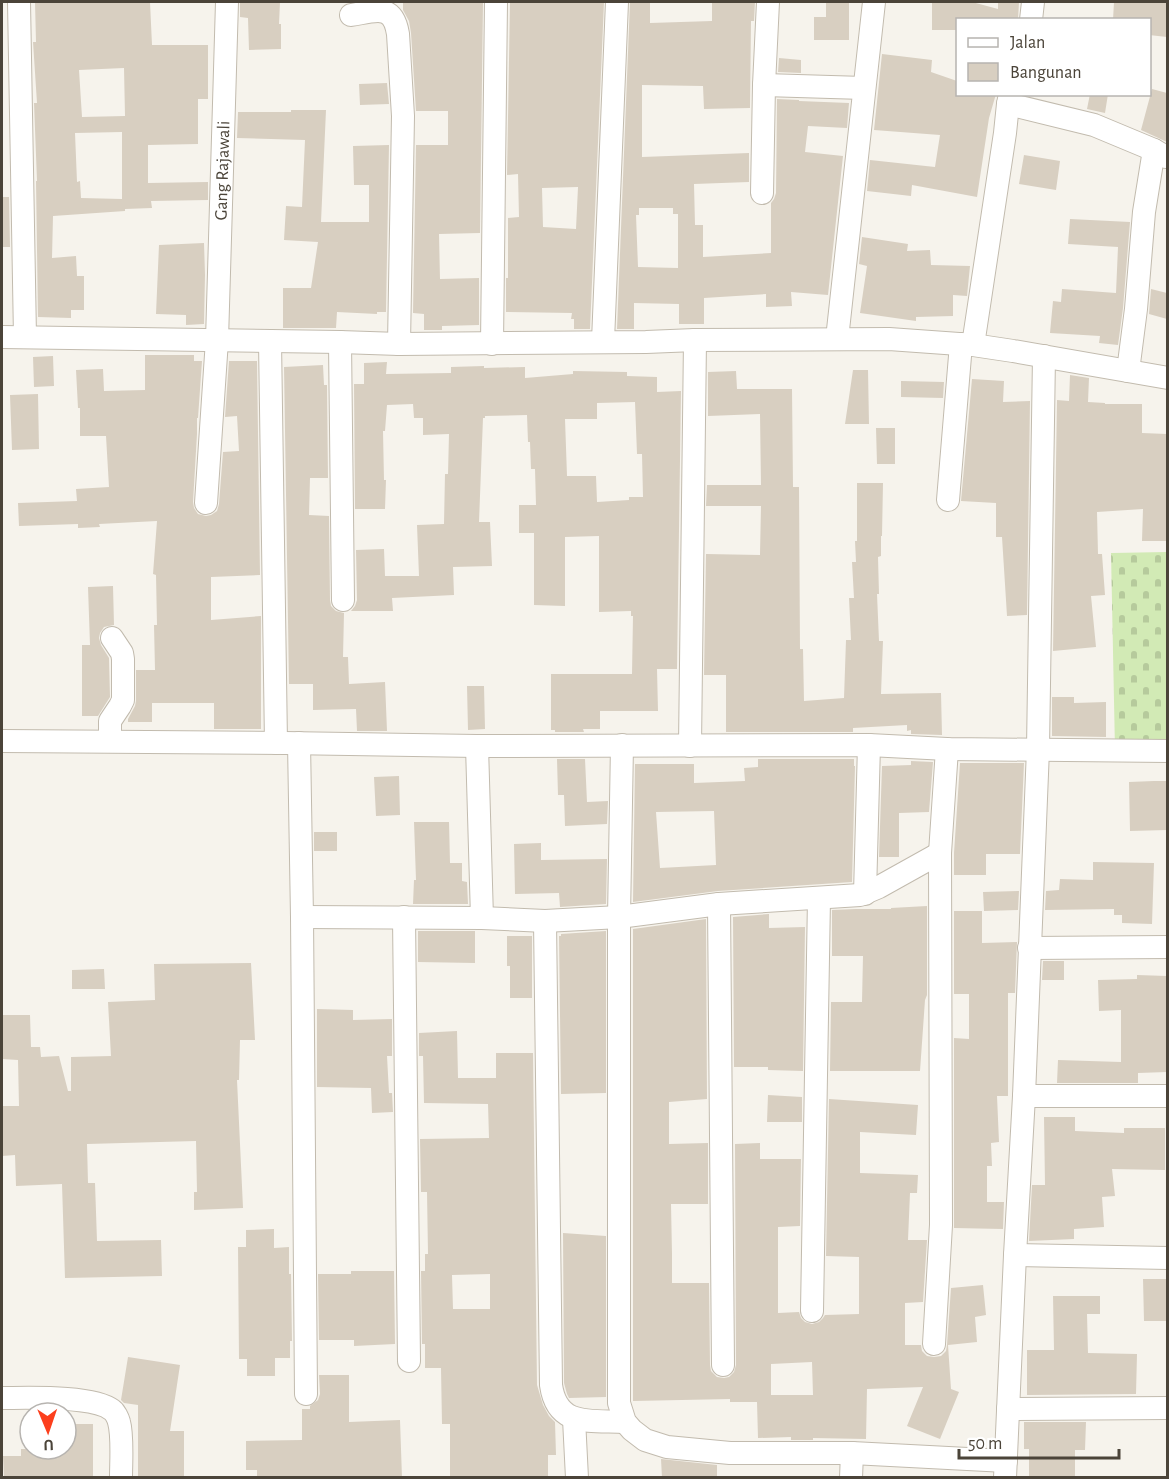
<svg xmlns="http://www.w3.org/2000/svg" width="1169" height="1479" viewBox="0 0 1169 1479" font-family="'Alegreya Sans',sans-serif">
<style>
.cemetery{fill:url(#cemetery-stones)}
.building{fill:#d8cfc1;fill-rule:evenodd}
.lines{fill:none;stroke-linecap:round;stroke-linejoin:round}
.street-casing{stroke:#c2bbae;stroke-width:24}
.street{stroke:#fff;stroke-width:22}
.labels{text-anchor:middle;stroke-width:4.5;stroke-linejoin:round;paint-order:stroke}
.street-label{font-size:18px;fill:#4b4439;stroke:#fff}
</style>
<defs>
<pattern id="cemetery-stones" width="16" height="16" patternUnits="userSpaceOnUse" patternTransform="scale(1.5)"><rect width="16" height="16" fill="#d2eab5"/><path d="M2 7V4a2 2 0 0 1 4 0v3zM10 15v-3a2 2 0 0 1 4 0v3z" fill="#b6ca9c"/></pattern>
</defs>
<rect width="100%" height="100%" fill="#f6f3ec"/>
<!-- cemetery -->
<path class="cemetery" d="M1167,552v197l-52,1 -4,-197z"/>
<!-- building -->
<path class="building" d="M35,2h115l2,43h56v54h-10v45l-50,1v38l60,-1v18l-57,1 1,7 -27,1v2l-72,5 -1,42 24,-2 1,20h7v34h-13v8l-33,-1 -2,-136h1l-3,-78h3l-4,-61h3zM124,68l1,48 -43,1 -3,-47zM122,132v67l-41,-1 -1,-17 -3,1 -2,-49z
M240,2h40l-1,22h2v25l-32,1 -1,-32 -8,-1z
M403,2h80l-3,231 -41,1 1,45 39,-1v47l-37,1v4h-18v-16l-11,-1 3,-168h32v-34h-32l-5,-78 -2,-12 -6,-11z
M510,2h94l-14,327h-16v-10h-3l1,-6 -66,-1v-34h2v-60l11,-1 -1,-43 -11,1zM578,187l-2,42 -33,-2 -1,-39z
M630,2h20v21l62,-2v-19h43l-1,19h-3l-1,87 -46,1 -1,-23 -61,-1v72l107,-4v29l-55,2 1,41h8v32l68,-4v-50l3,-4 2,-6 1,-94 22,1v1l50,2 -2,25 -39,-2 -3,26 38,4 -15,139 -37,-3 1,14 -26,1v-13l-62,4v26h-25v-20l-45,-1v26h-17zM639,208h34v6h5v54l-40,-1 -2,-52h3z
M826,2h23v38h-35v-23h12z
M932,2h40l26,7v-7h21l-1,18h-61v10h-25z
M1114,2h53v35l-18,-2v-15h-36z
M882,54l50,6 -1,12 26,9v13h39l-7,24 -12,79 -65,-12 -1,11 -44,-5 3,-31 65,7 5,-32 -66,-5z
M779,58l22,2v13l-23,-1z
M387,83l2,21 -29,1 -1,-21z
M1152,89l15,4v49l-26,-12z
M1090,94h18l-3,19 -18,-4z
M291,110h35l-5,112h48v-37h-15l-1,-39 36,-1 -3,167h-9v2l-40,-2 -1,16h-53v-40h28l7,-46 -34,-2 2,-34 16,1 3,-67 -68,-2 1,-26h53z
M1024,155l36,6 -4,29 -37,-6z
M2,197h7l1,50h-8z
M1070,219l60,3 -7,86 -5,37 -19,-2 1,-7 -50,-3 3,-32 8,1 1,-13 54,4 2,-46 -50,-3z
M862,237l46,7 -1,7 23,-1 1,15 39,1 -3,30 -14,-1v21l-37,1v4l-56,-8 7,-47 -8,-2z
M204,243l1,32 -1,49 -18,1v-10l-30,-1 3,-69z
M1151,289l16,4v26l-18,-5z
M145,355h49v6h8l-4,57h-1v16l-4,68 1,6 4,6 8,2 5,-1 6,-4 2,-7 4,-52 16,-1 -2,-35 -12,1 4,-56h28l3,214 -49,2v43l50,-4v113h-47v-26h-62v19h-24v-3l7,-13 1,-5v-31h19l-1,-45h3l-1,-50 -3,-1 4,-53 -58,3 1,3 -22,1v-4l-59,2 -1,-23 59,-2 -1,-12 33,-2 -3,-51h-26v-28h-2l-2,-38 27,-1 1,22 41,-1z
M53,356l1,30 -20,1 -1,-30z
M387,362l-1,12 65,-1v-6l33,-1v2l41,-1v11l48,-4v-3l54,1v4l30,1v15l24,-1 -4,278h-20l1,42h-58v18h-17l1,3h-29v-2h-4v-56h81l1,-58h-2v-5l-32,1v-76l-34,1v69l-31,-1v-72h-15v-28h17l-1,-36h-4l-1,-27h-2l-1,-27 -42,1v2h-2l-4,104h11l2,44 -39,1 1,28 -62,3 1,13h-42l4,-5 2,-6 -1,-50 28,-1 1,27h34l-2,-51 27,-1 1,-50h3l1,-40 -26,1v-17h-9l-1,-14 -26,1 -2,26h-2l1,49h2l-1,29h-30l-1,-125h10v-21zM635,402l2,52h5l1,43h-14v3l-32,2 -1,-26h-29l-2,-57h32v-16z
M323,365l1,20h3l1,93h-18l-1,37 20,1 1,84 1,6 5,5 8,2 -1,44h5l1,27 36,-2 2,49h-30l-1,-22 -43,1v-26h-24l-5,-317z
M853,370h15l1,54h-24z
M736,371l1,18h55l1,98h6l1,162h3l1,52 40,-3 2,-58h5l-2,-42h5l-2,-36h4l-1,-21h2v-58h26l-1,53h-1v20l-3,1 1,37h-2l2,47h4l-2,53 60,-1 1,42 -31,-1v-4l-4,1v-6l-54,3v4h-127v-57h-22l2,-121 54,1 1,-49h-55l1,-21h54l-1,-71 -52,2v-44z
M1070,375l19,3 -1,24 17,1v1h37v29l25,1v107h-25l1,-32 -46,3 1,42h4l3,41 -14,1 5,51 -43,4 4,-251 12,1z
M972,379l32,2 -1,21 27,-1 -3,214 -20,1 -5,-79h-6v-34l-35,-2z
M901,381l43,1 -1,16 -42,-1z
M38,394l1,55 -27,1 -2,-55z
M876,428h19v36h-18z
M113,586l1,39 -10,2 -4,6 -1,5 2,7 8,13 1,39 -12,19h-16v-71h8l-2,-58z
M467,686h17l1,43 -17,1z
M1052,697h22v6l32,-1v35l-54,-1z
M557,759h28l2,43 21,-1 -1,23 -42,2 -1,-31h-6z
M758,759h96v7h1l-3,116 -134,9 -85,11 2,-138h59v19l51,-2 -1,-13 14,-1zM714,811l2,54 -56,3 -4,-56z
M911,761l22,1 -4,50 -30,1v44h-20l3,-91 29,-1z
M960,763h64l-4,91h-34v21h-32v-22z
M399,776l1,39 -24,1 -2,-39z
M1154,781h13v49l-37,1 -1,-49z
M414,822h35l1,41h12v18l5,1 1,22h-55l1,-24h2z
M314,832h23v19h-23z
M541,843v17l66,-1 -1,45 -46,3 -1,-14 -44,1 -1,-50z
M1093,862l61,1 -2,61 -30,-1v-8h-8v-6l-69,1 1,-19 13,-1 1,-11 33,1z
M1019,891l-1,19 -34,1 -1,-19z
M927,906v89l-2,5 -5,71h-90l1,-69h31l1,-46h-31v-46l24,-1h35v-1z
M954,911h28v32l35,-1 -2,51h-7v103h-11l2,46 -8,1 1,23h-5v36h17l-1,27 -49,-1v-190l15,1v-45h-15z
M769,914v14l36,-1 -2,144 -35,-1v-3h-34l-1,-150z
M706,919l1,180 -38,3v42l39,-1v61h-37l1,50v29h37l1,82 1,6 6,6 7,1 5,-1 5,-5 2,-7 -1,-221 25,-1v16h41l-1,67 -22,1v86l21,-1 2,6 4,4 7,2 7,-2 4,-4 2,-3 34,-1v-57l-33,-1 3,-157 89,6 -2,30 -56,-3v41l58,2 -1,18h-7l-2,47h19l-4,62 -18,1v42h16l1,6 5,5 7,1 7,-1 5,-5 1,-6 4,-57 32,-3 3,30 -11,2 2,25 -29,3 3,44 8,3 -19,47 -33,-13 16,-39 -56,2 -1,50 -53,-1v2h-22v-3l-33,1 -1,-36h-27v-3l-97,2v-472zM812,1362l1,33h-42v-31z
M418,931h57v32l-57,-1z
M606,931v162l-45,1 -2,-158h2v-2z
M507,936h25v62h-22v-32h-3z
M1043,961h21v19h-22z
M251,963l4,77h-15l-1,40h-2l6,128 -49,2v-18h3l-1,-51 -109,3 1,39h7l2,58 64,-1 1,36 -97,2 -3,-94 -46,2 -1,-31 -13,1v-50h17l-1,-46 -16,-1v-44h28l1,32h9l1,10 18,-1 9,35h3v-34l40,-1 -3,-54 47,-2 -1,-36z
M104,969l1,20h-33v-19z
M1137,975l30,1v96l-29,1v10h-81l1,-23 63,2v-52l-22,1 -1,-31 39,-1z
M317,1009l36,1v10l39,-1v37h-5l2,37h3l1,19 -21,1 -1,-25 -54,-1z
M457,1031l1,47h38v-25h37l4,332 6,20 6,11 6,6 1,33h-8v23h-98v-54h-8l-1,-56h-16v-24h-3l-1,-73h4v-17h3l-1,-62h-6l-1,-53 69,-1 -1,-34 -64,-1 -1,-47h-4v-23zM490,1274v35h-37l-1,-34z
M768,1095l34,2v25h-35z
M1044,1117h31v14l49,2v-5h41v42l-53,-1 3,27 -13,1 2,30 -30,2v10l-45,2 3,-56h13z
M274,1229v19l15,-1v27h2l1,67h-2v17h-15v18h-28v-17h-8l-1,-112h8v-17z
M563,1233l43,3v161l-37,1 -2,-4 -3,-11z
M351,1271h43l1,73 -41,2v-6h-35l-1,-66h33z
M1143,1279h24v42h-23z
M1053,1296h47v18h-13l1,39 49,1 -1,40 -109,1v-45h27z
M128,1357l52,8 -10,66h14v47h-46v-73l-14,-2 -3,-3z
M319,1375h30v47l51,-2 2,58h-145v-8h-11v-29l56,-1v-31h8v-3l8,-6 2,-6z
M1024,1422h62l-1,28h-10v28h-46v-29h-5z
M66,1424h27v54h-89l-1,-22h18v-7h45z
M661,1459l56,6v13h-55z"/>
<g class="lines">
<defs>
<g id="street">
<path d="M19,2l6,335"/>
<path d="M351,15c25,-4 42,-12 47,19l5,82 -4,228"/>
<path d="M1031,20l2,-18"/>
<path d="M764,85l100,3"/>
<path d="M1008,104l86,21 60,25 12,7"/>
<path d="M762,193l2,-108 4,-83"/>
<path d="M2,337l338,5 59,2 247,-2 49,-2 194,-1 84,6 40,6 155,27"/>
<path d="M837,339l37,-337"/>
<path d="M270,341l6,402"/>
<path d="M603,341l14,-339"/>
<path d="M340,342l3,258"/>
<path d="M492,344l4,-342"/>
<path d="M973,345l32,-212 3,-29 2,-10"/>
<path d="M1128,371l8,-62 8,-97 10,-62"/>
<path d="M948,500l13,-156"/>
<path id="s1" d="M206,503l11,-163 10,-338"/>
<path d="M2,741l283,2 192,3 392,-1 78,4 221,2"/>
<path d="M110,741v-20l10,-15 3,-6v-41l-1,-6 -10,-15"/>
<path d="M299,743l3,174 4,477"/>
<path d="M622,745l-3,172v486l6,19 7,8 13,10 22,7 63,6h122l154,8"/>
<path d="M690,746l5,-406"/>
<path d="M865,894l4,-149"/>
<path d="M719,904l4,461"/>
<path d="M302,917l180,1 -5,-172"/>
<path d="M404,917l5,444"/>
<path d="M482,918l63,3 74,-4 100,-13 141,-9 19,-8 61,-34"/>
<path d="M545,921l6,464c6,43 40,35 74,37"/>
<path d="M1029,948l139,-1"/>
<path d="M1024,1096h144"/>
<path d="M1015,1255l153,3"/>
<path d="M812,1311l7,-413"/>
<path d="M934,1344l7,-119 -1,-372 7,-104"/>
<path d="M2,1398c24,0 91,-3 110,12 3,2 6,8 7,12 4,14 2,40 2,56"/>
<path d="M1008,1409l160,-1"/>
<path d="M574,1419l3,59"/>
<path d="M851,1478l1,-25"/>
<path d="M1005,1478l10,-223 9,-159 14,-347 6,-393"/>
</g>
</defs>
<!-- street casing -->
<use href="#street" class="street-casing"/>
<!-- street -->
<use href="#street" class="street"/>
</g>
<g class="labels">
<!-- street labels -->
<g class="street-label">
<text dy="6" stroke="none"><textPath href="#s1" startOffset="333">Gang Rajawali</textPath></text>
</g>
</g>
<!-- border -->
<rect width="1169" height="1479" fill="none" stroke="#4b4439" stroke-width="6"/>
<!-- legend -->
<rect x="956" y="18" width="195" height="78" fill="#ffffff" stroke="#b7b4b0" stroke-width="1.5"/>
<rect x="968" y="38" width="30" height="9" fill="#ffffff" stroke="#b7b4b0" stroke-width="1.5"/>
<text x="1010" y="48" font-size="18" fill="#4b4439">Jalan</text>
<rect x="968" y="63" width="30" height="18" fill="#d8cfc1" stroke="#b7b4b0" stroke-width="1.5"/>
<text x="1010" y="78" font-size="18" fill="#4b4439">Bangunan</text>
<!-- north arrow -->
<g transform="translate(48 1431) rotate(178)"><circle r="28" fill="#ffffff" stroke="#b7b4b0" stroke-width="1.5"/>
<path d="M0-4.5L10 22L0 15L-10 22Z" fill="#fc3f1d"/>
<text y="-9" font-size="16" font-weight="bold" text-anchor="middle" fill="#4b4439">U</text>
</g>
<!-- scale -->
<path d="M959 1449v9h160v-9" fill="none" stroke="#4b4439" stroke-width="3"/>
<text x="968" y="1449" font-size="18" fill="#4b4439" stroke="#ffffff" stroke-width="4.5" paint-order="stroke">50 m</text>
</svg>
